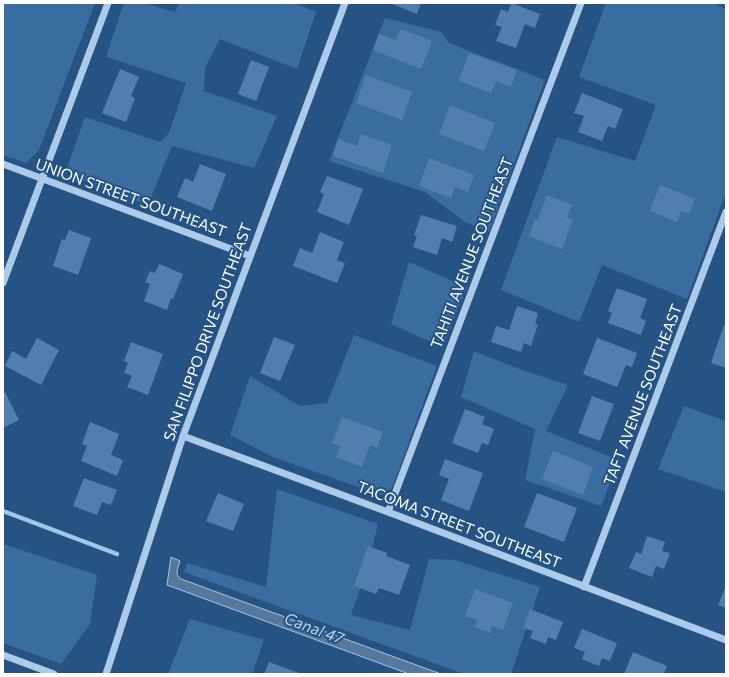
<svg xmlns="http://www.w3.org/2000/svg" width="729" height="677" viewBox="0 0 729 677" font-family="Commissioner,sans-serif">
<style>
.green{fill:#396da0}
.water{fill:#57789a;stroke:#a2c6e8}
.lines{fill:none;stroke-linecap:round;stroke-linejoin:round}
.stream{stroke:#a2c6e8;stroke-width:4.5}
.building{fill:#517fad}
.minor{stroke:#adcbe8;stroke-width:7}
.labels{text-anchor:middle;stroke-width:4;stroke-linejoin:round;paint-order:stroke}
.street-label{font-size:15px;fill:#fff;stroke:#255383}
.water-label{font-size:16px;font-style:italic;fill:#b9d4ef;stroke:#255383}
</style>
<rect width="100%" height="100%" fill="#255383"/>
<!-- green -->
<path class="green" d="M3,3h92l-56,147 -13,13 -23,-8z
M124,3h19l32,9 4,-9h115l22,9 -19,57 -77,-30 -15,29 -1,23 73,25 -23,52 -82,-22 -24,59 -71,-27 -11,-7 19,-54 75,25 9,-9 17,-50 -80,-26z
M606,3h106l14,6v183l-39,107 -85,-34 -23,57 -78,-32 56,-153 78,24 21,-56 -77,-28z
M385,18l56,14 8,11 96,37 -56,152 -24,-10 -40,-30 -96,-31z
M409,262l58,25 -25,60 -51,-23z
M354,335l83,31 -45,122 -11,7 -108,-38 -43,-22 20,-59 50,30 27,-3z
M474,351l48,19 46,15 -22,46 73,29 -18,46 -76,-26 10,-51 -74,-32z
M684,406l42,15v71l-68,-23z
M277,489l101,35 -11,45 -16,46 59,15 19,-71 26,1 85,27 -29,87h-47l-280,-102 3,-9 79,24z
M3,544l94,31 -7,49 -29,40 -58,-21z
M190,619l74,21 -12,34h-84z"/>
<!-- water -->
<path class="water" d="M171,557l9,4c-2,7 -6,13 1,18l260,95h-32l-242,-89z"/>
<g class="lines">
<!-- stream -->
<path class="stream" d="M3,511l114,43"/>
</g>
<!-- building -->
<path class="building" d="M390,3h31l-4,11z
M511,3l29,11 -5,14 -10,-4 -9,24 -20,-7 6,-14 -7,-2 6,-16 7,3z
M401,29l31,12 -11,28 -48,-19 6,-16 17,6z
M469,53l48,17 -6,17 -15,-6 -5,12 -32,-12z
M251,60l18,7 -13,34 -18,-7z
M120,69l19,8 -8,19 4,2 -9,24 -24,-9z
M366,75l46,17 -10,28 -46,-17z
M582,93l41,16 -8,20 -7,-3 -6,15 -24,-9 6,-16 -10,-3z
M450,105l45,18 -11,28 -45,-17z
M361,134l31,11 -9,28 -50,-17 5,-17 19,7z
M429,158l45,17 -6,17 -13,-5 -4,11 -32,-12z
M200,164l26,10 -14,37 -35,-14 8,-19 8,4z
M327,176l36,13 -14,36 -32,-13 7,-18 -4,-2z
M660,185l35,14 -6,15 -8,-3 -4,11 -27,-11z
M547,195l25,10 -5,12 6,3 -11,29 -33,-13 6,-17 3,1z
M421,215l36,11 -5,16 -10,-4 -5,17 -24,-8 4,-11 -3,-1z
M69,230l22,8 -13,37 -25,-9 9,-27 3,1z
M320,232l24,10 -7,18 8,3 -8,20 -44,-17 7,-18 12,5z
M159,264l24,10 -10,25 -2,-1 -4,12 -23,-9 6,-17 -5,-2 5,-11 5,2z
M617,288l30,11 -7,19 6,3 -5,14 -33,-12 4,-10 -4,-2z
M517,306l21,7 -3,11h3l-7,22 -7,-3 -3,9 -30,-10 5,-16 13,4z
M724,325h2v43l-15,-5z
M274,337l21,8 -15,36 -20,-8z
M37,338l22,12 -18,35 -36,-19 7,-15 14,8z
M597,338l40,15 -5,14 -6,-2 -9,22 -34,-13z
M131,342l32,12 -15,41 -21,-8 5,-11 -8,-3 4,-10 -4,-2z
M5,392l14,28 -16,8v-35z
M592,396l22,8 -14,37 -22,-8z
M465,409l20,8 -3,7 12,5 -6,16 -6,-2 -4,10 -26,-10z
M342,417l41,15 -6,16 -7,-3 -8,22 -26,-10 4,-11 -8,-3z
M90,422l29,12 -8,21 12,5 -6,16 -36,-15 6,-15 -5,-2z
M553,451l40,16 -10,28 -41,-16z
M445,459l38,14 -14,38 -28,-11 8,-21 -10,-4z
M84,478l33,12 -6,15 -9,-3 -5,13 -24,-9z
M218,493l26,11 -11,27 -27,-10z
M537,493l40,15 -13,34 -40,-15z
M647,536l18,6 -3,9 8,2 -6,16 -8,-3 -4,11 -23,-9 7,-16 5,2z
M368,546l19,7 -1,3 24,9 -11,30 -20,-7 -3,6 -22,-8z
M726,586v22l-8,-3z
M475,589l38,14 -10,27 -11,-4 -2,7 -15,-6 2,-7 -12,-4z
M530,609l33,13 -7,18 -8,-3 -2,7 -16,-6 3,-7 -10,-3z
M582,629l35,14 -7,18 -8,-3 -3,8 -17,-7 3,-7 -11,-4z
M633,652l34,14 -3,8h-40z
M269,662l33,12h-38z"/>
<g class="lines">
<!-- minor -->
<path class="minor" d="M3,164l247,92
M3,283l105,-280
M183,436l205,76 338,128
M388,512l193,-509
M584,587l142,-375
M3,655l51,19
M106,674l77,-238 162,-433"/>
</g>
<g class="labels">
<!-- street labels -->
<g class="street-label">
<text transform="translate(131 198) rotate(20)" y="5">UNION STREET SOUTHEAST</text>
<text transform="translate(472 253) rotate(-69)" y="5">TAHITI AVENUE SOUTHEAST</text>
<text transform="translate(208 332) rotate(-70)" y="5">SAN FILIPPO DRIVE SOUTHEAST</text>
<text transform="translate(643 395) rotate(-69)" y="5">TAFT AVENUE SOUTHEAST</text>
<text transform="translate(459 525) rotate(21)" y="5">TACOMA STREET SOUTHEAST</text>
</g>
<!-- water labels -->
<g class="water-label">
<text transform="translate(314 628) rotate(20)" y="6">Canal 47</text>
</g>
</g>
<!-- border -->
<rect width="729" height="677" fill="none" stroke="#ffffff" stroke-width="8"/>
</svg>
